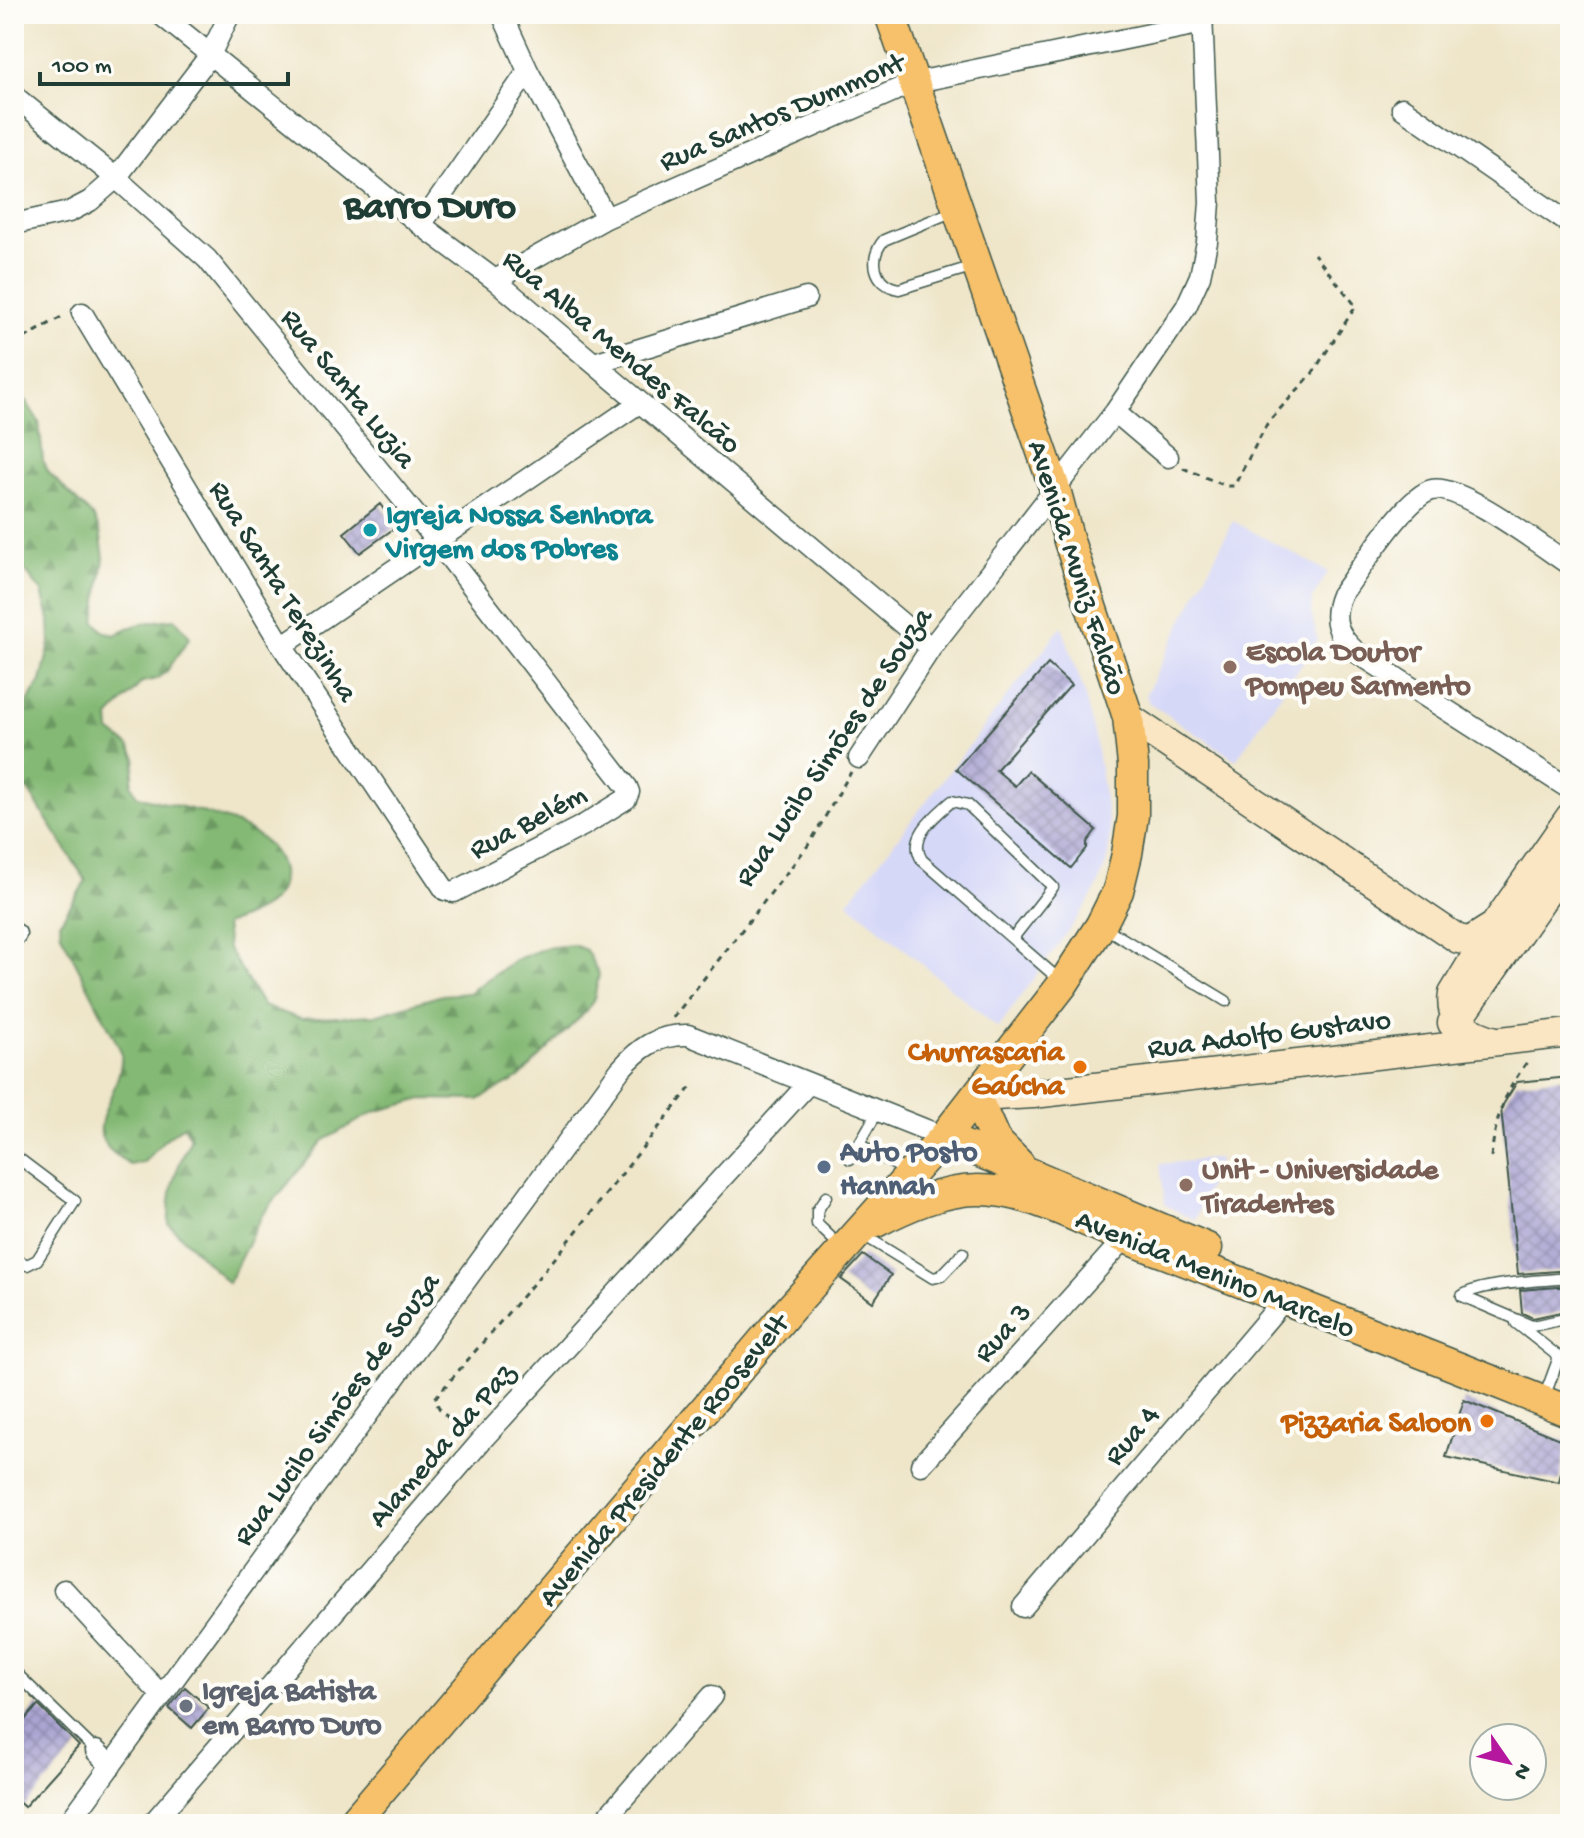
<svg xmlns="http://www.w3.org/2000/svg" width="1584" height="1838" viewBox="0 0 1584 1838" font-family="'Gochi Hand',sans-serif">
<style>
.built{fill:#d6d8f8}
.forest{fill:url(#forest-firs);stroke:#527b54;stroke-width:2}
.building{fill:url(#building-cross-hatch)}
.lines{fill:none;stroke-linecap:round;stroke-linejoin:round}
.lane-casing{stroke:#3e564a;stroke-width:13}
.street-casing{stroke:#3e564a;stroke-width:23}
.secondary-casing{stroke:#3e564a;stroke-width:31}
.primary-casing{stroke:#3e564a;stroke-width:33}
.path{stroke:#3e564a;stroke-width:3;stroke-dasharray:6 6;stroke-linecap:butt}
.lane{stroke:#fff;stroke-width:10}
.street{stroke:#fff;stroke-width:20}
.secondary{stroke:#fbe6c4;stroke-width:28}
.primary{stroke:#f6c16b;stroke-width:30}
.culture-dot{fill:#0f9aa8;stroke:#fdfcf7;stroke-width:3}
.education-dot{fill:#8d6e63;stroke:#fdfcf7;stroke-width:3}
.food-dot{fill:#e8710a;stroke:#fdfcf7;stroke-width:3}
.service-dot{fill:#5c6f8a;stroke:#fdfcf7;stroke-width:3}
.worship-dot{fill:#6b7280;stroke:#fdfcf7;stroke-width:3}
.labels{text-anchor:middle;stroke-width:8;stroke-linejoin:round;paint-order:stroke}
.street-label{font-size:30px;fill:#1f3d34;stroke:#fdfcf7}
.culture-label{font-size:30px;font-weight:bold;fill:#0d838f;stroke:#fdfcf7;text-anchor:start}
.education-label{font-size:30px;font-weight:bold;fill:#785e54;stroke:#fdfcf7;text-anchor:start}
.food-label{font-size:30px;font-weight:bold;fill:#c56008;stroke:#fdfcf7;text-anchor:end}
.service-label{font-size:30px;font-weight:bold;fill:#4e5e75;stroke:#fdfcf7;text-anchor:start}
.worship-label{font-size:30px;font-weight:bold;fill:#5b616d;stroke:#fdfcf7;text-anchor:start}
.district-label{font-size:38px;font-weight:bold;fill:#1f3d34;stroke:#fdfcf7}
</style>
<defs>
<pattern id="forest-firs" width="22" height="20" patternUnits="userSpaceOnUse" patternTransform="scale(2)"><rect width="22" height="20" fill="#84b975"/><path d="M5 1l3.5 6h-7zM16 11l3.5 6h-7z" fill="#6b9861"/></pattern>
<pattern id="building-cross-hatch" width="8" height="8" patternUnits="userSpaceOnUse" patternTransform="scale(2)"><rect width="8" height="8" fill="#aca5d3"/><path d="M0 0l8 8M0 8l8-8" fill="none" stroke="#8b88ac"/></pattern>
</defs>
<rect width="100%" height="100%" fill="#fdfcf7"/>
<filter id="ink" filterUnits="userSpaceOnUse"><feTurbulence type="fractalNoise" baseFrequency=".0125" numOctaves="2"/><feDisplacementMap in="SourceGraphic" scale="16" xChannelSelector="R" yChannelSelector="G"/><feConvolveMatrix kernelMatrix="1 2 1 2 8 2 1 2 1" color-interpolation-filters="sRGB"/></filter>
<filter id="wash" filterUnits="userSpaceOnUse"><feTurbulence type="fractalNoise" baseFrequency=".006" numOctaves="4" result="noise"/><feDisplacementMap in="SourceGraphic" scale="32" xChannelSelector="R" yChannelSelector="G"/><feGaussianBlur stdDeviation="1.8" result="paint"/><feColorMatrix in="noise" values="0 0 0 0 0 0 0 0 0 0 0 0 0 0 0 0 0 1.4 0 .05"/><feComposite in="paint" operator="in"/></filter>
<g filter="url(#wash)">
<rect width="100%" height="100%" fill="#efe6ca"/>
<!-- built -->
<path class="built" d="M1233,521l95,51 -16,28 -1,13 7,27 -82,120 -88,-58 -2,-8z
M1062,626l21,62 12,49 15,96 -2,25 -10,28 -14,23 -86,119 -150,-126z
M1220,1158l-25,62 -30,-15 -5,-41z"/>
<!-- forest -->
<path class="forest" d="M14,396l10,2 15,24 4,39 6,12 45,45 6,13 4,27 -9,63 8,10 12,4c18,-12 39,-14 60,-16l15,18 -23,34 -11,8 -14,3 -33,35 1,14 19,15 7,12 -5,26 6,12c41,12 138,23 145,75 4,35 -32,43 -57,54l3,24 35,57 38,13 74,-4 67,-20 26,-2 47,-33 30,-12 28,-3 13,5 13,24 -5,25 -7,11 -68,68 -41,22 -55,-1 -49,13 -51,29 -61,74 -34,68 -59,-59c-1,-35 7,-54 22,-86l-7,-13 -21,16 -19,21 -14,3c-9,-7 -24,-15 -28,-27 -8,-21 23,-57 19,-87l-60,-117 -1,-12 26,-41 -72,-113v-48l13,-16 14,-23 9,-37 -1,-25 -7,-27 -28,-35z"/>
<g id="blocks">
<!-- building -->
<path class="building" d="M380,504l16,23 -36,26 -16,-20z
M1048,664l23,21 -75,85 19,16 13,-15 68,59 -9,12v6l-16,20 -115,-99z
M1570,1077v193l-52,4 -17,-166 16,-26z
M863,1255l28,20 -18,27 -32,-23z
M1570,1286v24l-37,8 -11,-5 -2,-23z
M1464,1400l103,42 -8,40 -113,-25z
M185,1687l24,21 -17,20 -23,-20z
M38,1705l41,41 -55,61 -10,-9v-66z"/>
</g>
</g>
<g filter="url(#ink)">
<use href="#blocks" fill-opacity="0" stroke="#3e564a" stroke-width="2"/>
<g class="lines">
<defs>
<path id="lane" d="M954,211l-70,29c-16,18 -10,45 15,49l75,-23
M1102,926l124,75
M1013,938l40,-51 -85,-82 -16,-4c-17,15 -45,36 -30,59l140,122
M859,1144l19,-33
M14,1155l61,46 -38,59 -10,5 -13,-7
M850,1159l9,-15 50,29
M826,1197l-9,14v13l23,22
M860,1233l73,45 8,-2 22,-23
M1462,1296l70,30 38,-8
M1462,1296c15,-13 85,-16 108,-18
M1516,1323l43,34 -11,30
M14,1671l82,80"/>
<path id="street" d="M160,14l261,211 74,55 436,368
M502,14l26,57 78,147
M14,96l102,82 91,81 229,281 191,247 2,5 -3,7 -42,26 -130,67 -9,-2 -163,-244 -200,-333
M1402,108l168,116
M14,224l55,-12 21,-11 26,-23 94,-123 20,-41
M421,225l107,-154
M495,280l111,-62 306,-135 291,-60
M594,363l212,-65
M1115,412l53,45
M1570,565c-26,-17 -110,-82 -138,-75 -26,6 -73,82 -91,105 -10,24 -4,40 15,57l214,137
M282,646l357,-243
M859,758l72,-110 184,-236 71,-105 14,-31 7,-34 3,-40 -8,-188
M14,936l2,-2
M921,1465l204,-227
M64,1590l98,106
M1023,1607l260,-306
M96,1751l15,15
M68,1824l552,-754c19,-22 38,-36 68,-35l256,102
M152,1824l330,-384 326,-356
M601,1824l111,-128"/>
<path id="secondary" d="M1128,717l330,222 12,2 24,-15
M1452,1023l6,-3 112,-161
M1496,1041c-24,-6 -48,-18 -43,-47l41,-68 76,-109
M976,1097l57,-3 537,-61"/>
<path id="primary" d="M976,1097l19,43 24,24
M944,1137l263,111
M874,1223c31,-16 68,-33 104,-33 55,0 105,32 155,51 146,55 292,113 437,171
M352,1824l438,-515 154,-172 119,-153 38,-59 17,-34 9,-37 6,-38v-51l-5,-48 -59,-176 -14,-52 -165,-475"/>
</defs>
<!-- lane casing -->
<use href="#lane" class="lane-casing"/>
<!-- street casing -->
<use href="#street" class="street-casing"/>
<!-- secondary casing -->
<use href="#secondary" class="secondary-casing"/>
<!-- primary casing -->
<use href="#primary" class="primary-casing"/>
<!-- path -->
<path class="path" d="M14,344l49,-28
M1183,468l43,18h8l34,-64 44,-48 44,-68 -42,-52
M673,1018l137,-175 41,-71
M1491,1157c5,-40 12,-62 36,-95
M469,1431c-13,-9 -33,-17 -33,-34l125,-146 132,-167"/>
<!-- lane -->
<use href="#lane" class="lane"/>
<!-- street -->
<use href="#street" class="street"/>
<!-- secondary -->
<use href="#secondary" class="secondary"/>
<!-- primary -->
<use href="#primary" class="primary"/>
</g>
</g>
<!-- markers -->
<circle class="culture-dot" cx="370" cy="530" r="8"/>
<g class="education-dot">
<circle cx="1230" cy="667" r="8"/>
<circle cx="1186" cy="1185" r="8"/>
</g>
<g class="food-dot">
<circle cx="1080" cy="1067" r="8"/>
<circle cx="1487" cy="1421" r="8"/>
</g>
<circle class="service-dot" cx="824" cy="1167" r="8"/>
<circle class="worship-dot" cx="186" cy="1706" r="8"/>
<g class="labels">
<!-- street labels -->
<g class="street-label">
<text transform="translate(781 110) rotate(-23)" y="10">Rua Santos Dummont</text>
<text transform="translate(623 350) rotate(40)" y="10">Rua Alba Mendes Falcão</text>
<text transform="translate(350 387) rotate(51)" y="10">Rua Santa Luzia</text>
<text transform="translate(1079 567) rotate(72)" y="10">Avenida Muniz Falcão</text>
<text transform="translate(285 590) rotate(58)" y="10">Rua Santa Terezinha</text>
<text transform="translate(832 746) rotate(-56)" y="10">Rua Lucilo Simões de Souza</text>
<text transform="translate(527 820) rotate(-28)" y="10">Rua Belém</text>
<text transform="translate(1269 1032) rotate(-7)" y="10">Rua Adolfo Gustavo</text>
<text transform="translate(1216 1272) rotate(22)" y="10">Avenida Menino Marcelo</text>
<text transform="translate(1001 1331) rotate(-48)" y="10">Rua 3</text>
<text transform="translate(335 1408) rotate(-54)" y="10">Rua Lucilo Simões de Souza</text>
<text transform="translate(1130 1434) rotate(-50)" y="10">Rua 4</text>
<text transform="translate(440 1444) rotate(-49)" y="10">Alameda da Paz</text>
<text transform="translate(662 1459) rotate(-50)" y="10">Avenida Presidente Roosevelt</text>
</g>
<!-- culture labels -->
<g class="culture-label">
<text x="386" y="523">Igreja Nossa Senhora<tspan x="386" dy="34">Virgem dos Pobres</tspan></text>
</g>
<!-- education labels -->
<g class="education-label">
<text x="1246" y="660">Escola Doutor<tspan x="1246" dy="34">Pompeu Sarmento</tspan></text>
<text x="1202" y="1178">Unit - Universidade<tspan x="1202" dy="34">Tiradentes</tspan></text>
</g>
<!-- food labels -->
<g class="food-label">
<text x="1064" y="1060">Churrascaria<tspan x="1064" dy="34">Gaúcha</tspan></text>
<text x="1471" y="1431">Pizzaria Saloon</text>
</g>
<!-- service labels -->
<g class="service-label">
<text x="840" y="1160">Auto Posto<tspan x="840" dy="34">Hannah</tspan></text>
</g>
<!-- worship labels -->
<g class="worship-label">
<text x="202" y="1699">Igreja Batista<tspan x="202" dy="34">em Barro Duro</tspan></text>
</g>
<!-- district labels -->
<g class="district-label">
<text x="430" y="216">Barro Duro</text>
</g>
</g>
<!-- margin -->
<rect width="1584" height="1838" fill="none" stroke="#fdfcf7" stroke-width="48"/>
<!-- north arrow -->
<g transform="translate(1508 1762) rotate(124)"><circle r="38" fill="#fdfcf7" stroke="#a4b0a9" stroke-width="2"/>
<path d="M0-6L14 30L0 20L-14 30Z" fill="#b5179e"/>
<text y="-12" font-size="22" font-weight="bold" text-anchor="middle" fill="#1f3d34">N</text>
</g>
<!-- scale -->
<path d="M40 72v12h248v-12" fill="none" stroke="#1f3d34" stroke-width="4"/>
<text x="52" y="72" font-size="24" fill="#1f3d34" stroke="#fdfcf7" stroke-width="6" paint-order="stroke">100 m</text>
</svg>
